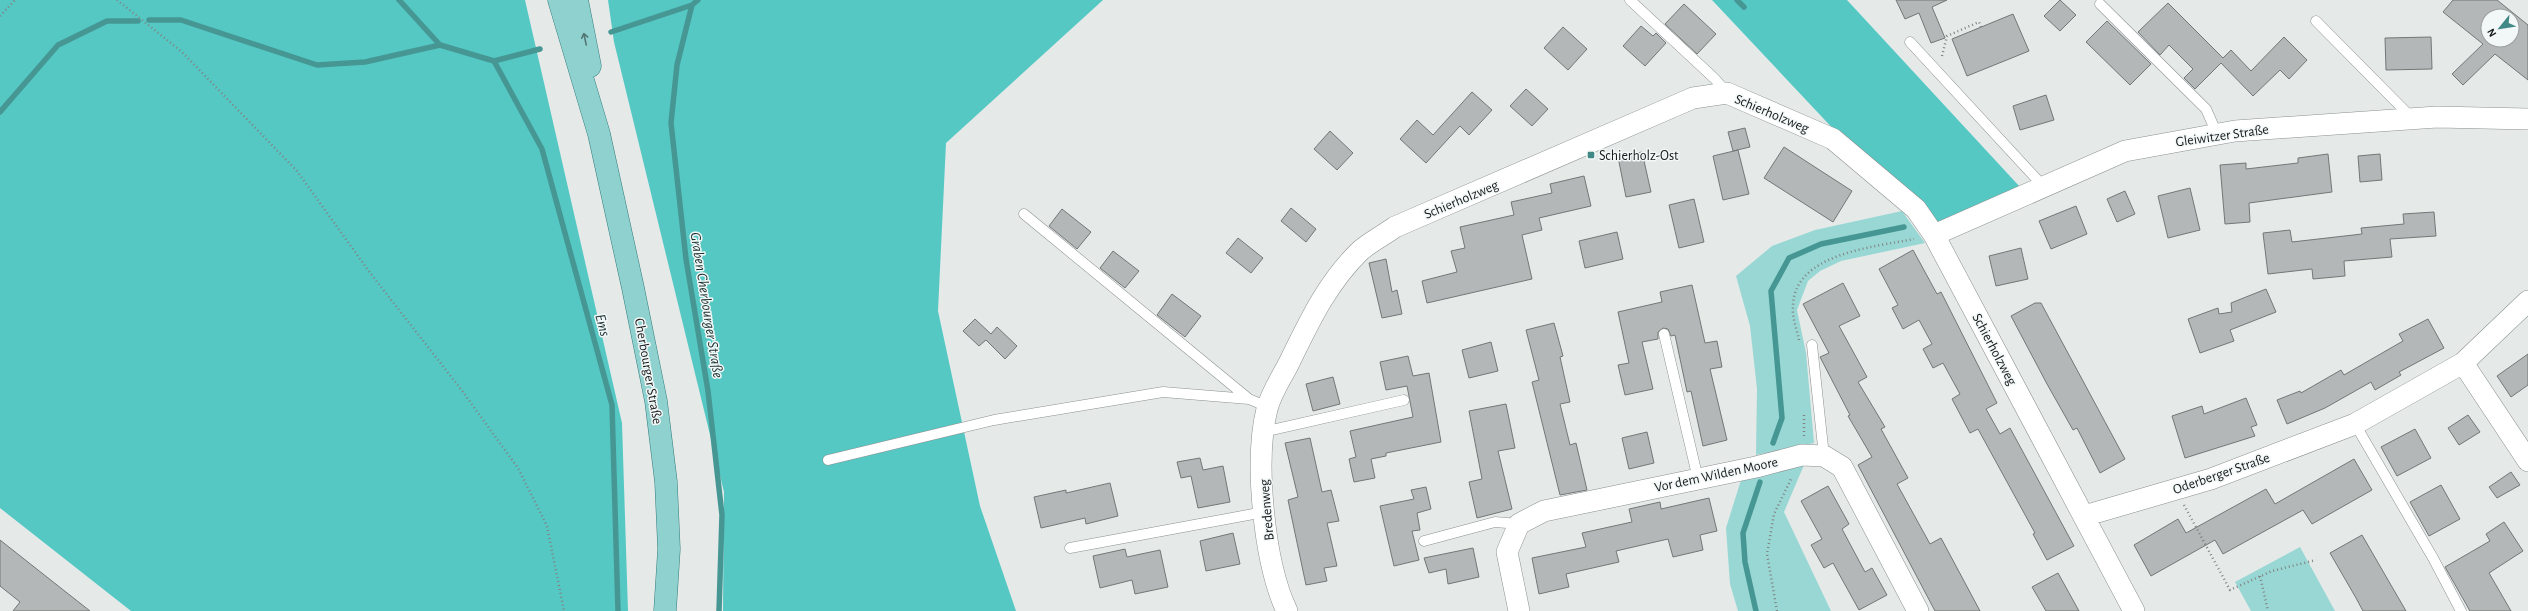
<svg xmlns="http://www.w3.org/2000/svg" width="2528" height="611" viewBox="0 0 2528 611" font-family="'Alegreya Sans',sans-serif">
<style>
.green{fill:#98d7d4}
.forest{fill:#55c8c4}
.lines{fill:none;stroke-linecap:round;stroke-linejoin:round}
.stream{stroke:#469794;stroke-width:5.5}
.building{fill:#b3b7b7;stroke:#737877;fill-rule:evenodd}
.lane-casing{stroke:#8c9090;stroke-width:11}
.street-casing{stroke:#8c9090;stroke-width:22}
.primary-casing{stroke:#337d7b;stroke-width:23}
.path{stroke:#808383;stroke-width:2.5;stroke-dasharray:1 3;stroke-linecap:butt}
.lane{stroke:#fff;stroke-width:10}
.street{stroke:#fff;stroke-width:21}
.primary{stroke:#8ed1cf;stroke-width:22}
.oneway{stroke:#537674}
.poi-dot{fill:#418986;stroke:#f2f7f7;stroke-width:1.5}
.labels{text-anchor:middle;stroke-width:3;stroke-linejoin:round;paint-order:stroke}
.street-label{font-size:14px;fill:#181a1a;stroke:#f2f7f7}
.poi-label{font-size:14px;fill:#181a1a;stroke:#f2f7f7;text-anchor:start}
.water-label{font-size:15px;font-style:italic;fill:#1c3130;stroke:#f2f7f7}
</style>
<rect width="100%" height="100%" fill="#e5eae9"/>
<!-- green -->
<path class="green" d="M1902,211l23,32 -84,18 -21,10 -12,10 -11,29 9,43 8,90 -58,12 1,-66 -7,-63 -14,-50 36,-30 43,-16z
M1804,465l-20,47 47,99h-93l-8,-27 -4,-56 15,-48z
M2300,547l35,64h-84l-16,-29z"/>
<!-- forest -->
<path class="forest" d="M0,0h525l97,423 6,188h-497l-131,-103z
M608,0h495l-157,143 -8,168 42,195 36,105h-293l1,-119 -110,-450z
M1712,0h135l173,187 -86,41 -95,-93z"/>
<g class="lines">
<!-- stream -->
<path class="stream" d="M399,0l41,45 54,16 46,-12
M1737,0l7,7
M692,5l-15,60 -6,58 15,136 22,132 14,124 -3,96
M149,20h32l136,45 48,-3 75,-17
M611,32l81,-27 6,-5
M494,61l48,88 70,256 6,206
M0,112l58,-67 49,-24h31
M1773,443l9,-25 -11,-127 18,-33 32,-14 83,-17
M1756,611l-11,-49 -2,-29 17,-51"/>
</g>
<!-- building -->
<path class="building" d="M1896,0h51l-15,7 13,31 -14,5 -12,-30 -14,6z
M2060,0l16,15 -16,16 -16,-15z
M2453,0h44l31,25v55l-33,-26 -32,31 -11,-11 31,-30 -40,-32zM2488,16h24v24h-24z
M2168,3l55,55 8,-8 20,21 33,-34 23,23 -18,19 -9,-9 -27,26 -32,-33 -26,26 -11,-11 9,-9 -24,-24 -9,10 -22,-23z
M1684,4l32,30 -19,20 -32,-30z
M2013,14l16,37 -62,25 -15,-37z
M2107,21l44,43 -21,21 -44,-43z
M1641,26l12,10 3,-3 10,10 -21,23 -22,-20z
M1563,27l24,22 -19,21 -24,-22z
M2431,37l1,32 -46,1 -1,-32z
M1526,89l22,20 -16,17 -22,-20z
M1472,92l20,18 -23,25 -9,-9 -34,37 -26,-24 17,-19 16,15z
M2046,95l8,25 -34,10 -7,-24z
M1745,128l5,19 -17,4 -5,-19z
M1330,131l23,22 -16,17 -23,-21z
M1784,147l68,44 -19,31 -69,-44z
M1738,150l11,44 -26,6 -10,-44z
M1642,152l9,40 -25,5 -8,-40z
M2328,154l4,38 -83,11 1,19 -25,2 -5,-59 26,-2v6l52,-6v-5z
M2380,154l2,26 -22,2 -2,-26z
M1584,176l7,30 -52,12 3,12 -20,5 10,44 -105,24 -5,-22 35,-9 -6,-21 14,-3 -5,-21 54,-12 -3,-13 41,-9 -2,-9z
M2190,188l10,42 -32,8 -10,-42z
M2125,191l10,23 -18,8 -10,-23z
M1694,199l10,43 -25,6 -10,-43z
M2076,206l11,28 -36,15 -12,-28z
M1291,208l25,21 -10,13 -25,-21z
M1062,209l29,23 -14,17 -28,-23z
M2434,212l2,24 -46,3 2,18 -48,4 1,15 -32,3 -1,-10 -44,5 -5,-41 27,-3 2,12 70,-8 -1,-6 43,-4 -1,-10z
M1617,232l6,27 -38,9 -6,-27z
M1238,238l25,20 -12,15 -25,-20z
M2021,248l7,31 -32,7 -7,-30z
M1913,250l24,44 4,-2 56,111 -11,6 14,25 10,-6 64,118 -27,14 -14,-26 2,-1 -57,-104 -8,4 -18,-34 8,-5 -17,-31 -10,5 -10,-19 9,-5 -13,-24 -16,9 -11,-21 6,-3 -19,-36z
M1113,251l26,20 -14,17 -25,-20z
M1386,259l6,33 5,-2 5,24 -20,4 -13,-55z
M1843,283l17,33 -21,10 28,51 -9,5 27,45 -4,2 27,49 -11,6 33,60 11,-6 39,73h-45l-77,-146 14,-8 -24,-41 2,-1 -30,-58 9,-4 -26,-49z
M1692,285l13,58 12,-2 5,26 -12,2 17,71 -24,6 -12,-55 -4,1 -12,-57 -4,1 -3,-7 -5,-1 -5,4v7l-16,3 11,47 -28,6 -7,-30 11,-2 -11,-51 44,-10 -2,-10z
M2266,289l10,23 -46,18 4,11 -34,12 -12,-34 30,-11 1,6 13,-2 -1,-9z
M1172,294l29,22 -16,21 -28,-22z
M2035,303h6l84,156 -25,14 -23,-45 -4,2 -26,-46 -36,-68z
M975,319l16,15 6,-7 20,19 -12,13 -19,-19 -7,6 -16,-15z
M2428,319l16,29 -45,24 2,3 -26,15 -4,-8 -46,26 -38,16 -10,-24 23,-9 1,2 40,-23 3,5 59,-34 -4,-7z
M1554,323l9,33 -3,1 10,45 -10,2 10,41 6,-2 11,47 -27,5 -28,-113 7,-2 -13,-50z
M1491,342l7,29 -29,7 -7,-28z
M2528,354v31l-17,12 -14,-21z
M1408,356l5,20 16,-3 12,69 -55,11v3l-15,3 4,19 -21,4 -5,-23 7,-2 -6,-26 63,-14 -6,-31 -21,4 -6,-28z
M1333,377l7,27 -27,7 -7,-27z
M2246,398l11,27 -6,2 4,9 -70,22 -13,-42 30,-10 2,8z
M1506,404l9,44 -17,3 14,58 -35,9 -8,-36 13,-3 -13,-68z
M2468,415l12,17 -21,13 -11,-17z
M2415,429l16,29 -34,18 -16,-29z
M1647,432l7,31 -25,6 -7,-31z
M1310,438l12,54 9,-2 8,31 -12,2 10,43 -13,2 3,13 -21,4 -18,-85 10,-3 -13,-54z
M1200,458l3,12 20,-4 7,36 -32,6 -7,-32 -10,2 -4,-16z
M2354,459l18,31 -60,34 -9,-14 -80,44 -8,-14 -64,36 -17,-31 44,-26 8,14 80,-44 9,15z
M2511,472l9,13 -23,13 -8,-11z
M1110,483l8,33 -32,8 -1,-6 -44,10 -7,-31 32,-7v3z
M2441,485l19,34 -31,17 -19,-34z
M1828,486l21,38 -7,5 23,43 7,-4 15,27 -28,15 -26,-47 -9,5 -13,-23 11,-6 -21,-38z
M1426,487l5,22 -14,4 3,17 -8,1 7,29 -25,6 -14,-60 34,-7 -3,-9z
M1709,498l8,33 -17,4 3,15 -30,7 -5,-18 -52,12 3,11 -53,12 3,13 -30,7 -7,-36 54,-11 -4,-14 50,-11 -3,-13 31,-7 1,7z
M2504,522l19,29 -34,22 22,38h-41l-25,-44 45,-26 -4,-7z
M1233,533l7,31 -34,7 -6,-30z
M2362,535l26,45 18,31h-43l-7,-13 -26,-45z
M0,540l38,30 52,41h-77l7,-9 -20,-16z
M1473,548l6,29 -31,7 -2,-15 -17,4 -5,-15z
M1125,549l2,8 33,-7 8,37 -33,7 -3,-14 -32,8 -7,-32z
M2058,573l21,38h-33l-14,-24z"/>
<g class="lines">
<defs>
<path id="lane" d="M1630,0l85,79 12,14
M2100,4l106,105 11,25
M2316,21l96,97
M1910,42l133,144
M1024,214l225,185
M1664,334l34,145
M1812,345l12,111
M2355,424l78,134 28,53
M1263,432l141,-32
M828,460l166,-40 169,-28 86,7 19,8
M1424,541l71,-19 24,2
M1070,548l194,-36"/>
<path id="street" d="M1934,235l191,-84 110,-20 202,-14 91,2
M2463,363l65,98
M2084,516l127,-37 144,-55 108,-61 65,-62
M1287,611c-23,-48 -33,-150 -20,-202 4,-16 15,-32 22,-46 20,-41 38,-80 71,-112 10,-9 24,-16 35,-24l298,-129 34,-5 106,46 83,70 18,26 200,376
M1519,611l-12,-59 12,-28 25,-13 212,-44 46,-12 22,1 18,11 76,144"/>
<path id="primary" d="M559,0l40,134 34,154 23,113 10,81 3,67 -4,62
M577,0l13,66"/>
</defs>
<!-- lane casing -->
<use href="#lane" class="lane-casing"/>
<!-- street casing -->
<use href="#street" class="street-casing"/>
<!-- primary casing -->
<use href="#primary" class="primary-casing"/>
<!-- path -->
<path class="path" d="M117,0l65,52 115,119 74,103 89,114 58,80 29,58 17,85
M0,16l15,-16
M1942,56l5,-20 32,-14 2,5
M1799,340c-2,-10 -7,-22 -6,-33 0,-54 82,-60 121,-68
M1804,436v-23
M2184,505l46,85 42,-19 44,-11
M2260,576l8,35
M1777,611l-10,-57 7,-40 18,-37"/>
<!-- lane -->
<use href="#lane" class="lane"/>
<!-- street -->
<use href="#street" class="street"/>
<!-- primary -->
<use href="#primary" class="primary"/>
</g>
<!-- one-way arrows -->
<defs><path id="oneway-shaft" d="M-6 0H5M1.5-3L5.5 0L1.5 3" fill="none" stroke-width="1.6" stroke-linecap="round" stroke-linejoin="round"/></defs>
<use class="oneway" href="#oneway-shaft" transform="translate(585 39) rotate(-102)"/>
<!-- markers -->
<rect class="poi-dot" x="1587" y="151" width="8" height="8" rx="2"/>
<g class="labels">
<!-- street labels -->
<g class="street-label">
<text transform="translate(1772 113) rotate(23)" y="5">Schierholzweg</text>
<text transform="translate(2222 135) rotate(-8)" y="5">Gleiwitzer Straße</text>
<text transform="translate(1461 199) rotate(-23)" y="5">Schierholzweg</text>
<text transform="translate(1995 349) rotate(62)" y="5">Schierholzweg</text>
<text transform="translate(649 371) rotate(80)" y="5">Cherbourger Straße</text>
<text transform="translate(2221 473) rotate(-19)" y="5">Oderberger Straße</text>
<text transform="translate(1716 474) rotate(-12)" y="5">Vor dem Wilden Moore</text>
<text transform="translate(1266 510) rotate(-95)" y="5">Bredenweg</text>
</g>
<!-- poi labels -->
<g class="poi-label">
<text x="1599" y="160">Schierholz-Ost</text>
</g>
<!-- water labels -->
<g class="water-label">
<text transform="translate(707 305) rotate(81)" y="5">Graben Cherbourger Straße</text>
<text transform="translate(603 325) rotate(75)" y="5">Ems</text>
</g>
</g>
<!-- north arrow -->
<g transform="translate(2500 28) rotate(240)"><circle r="19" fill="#f2f7f7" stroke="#9b9f9f"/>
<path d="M0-3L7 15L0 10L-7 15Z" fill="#418986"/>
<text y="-6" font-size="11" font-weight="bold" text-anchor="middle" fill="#181a1a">N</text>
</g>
</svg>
